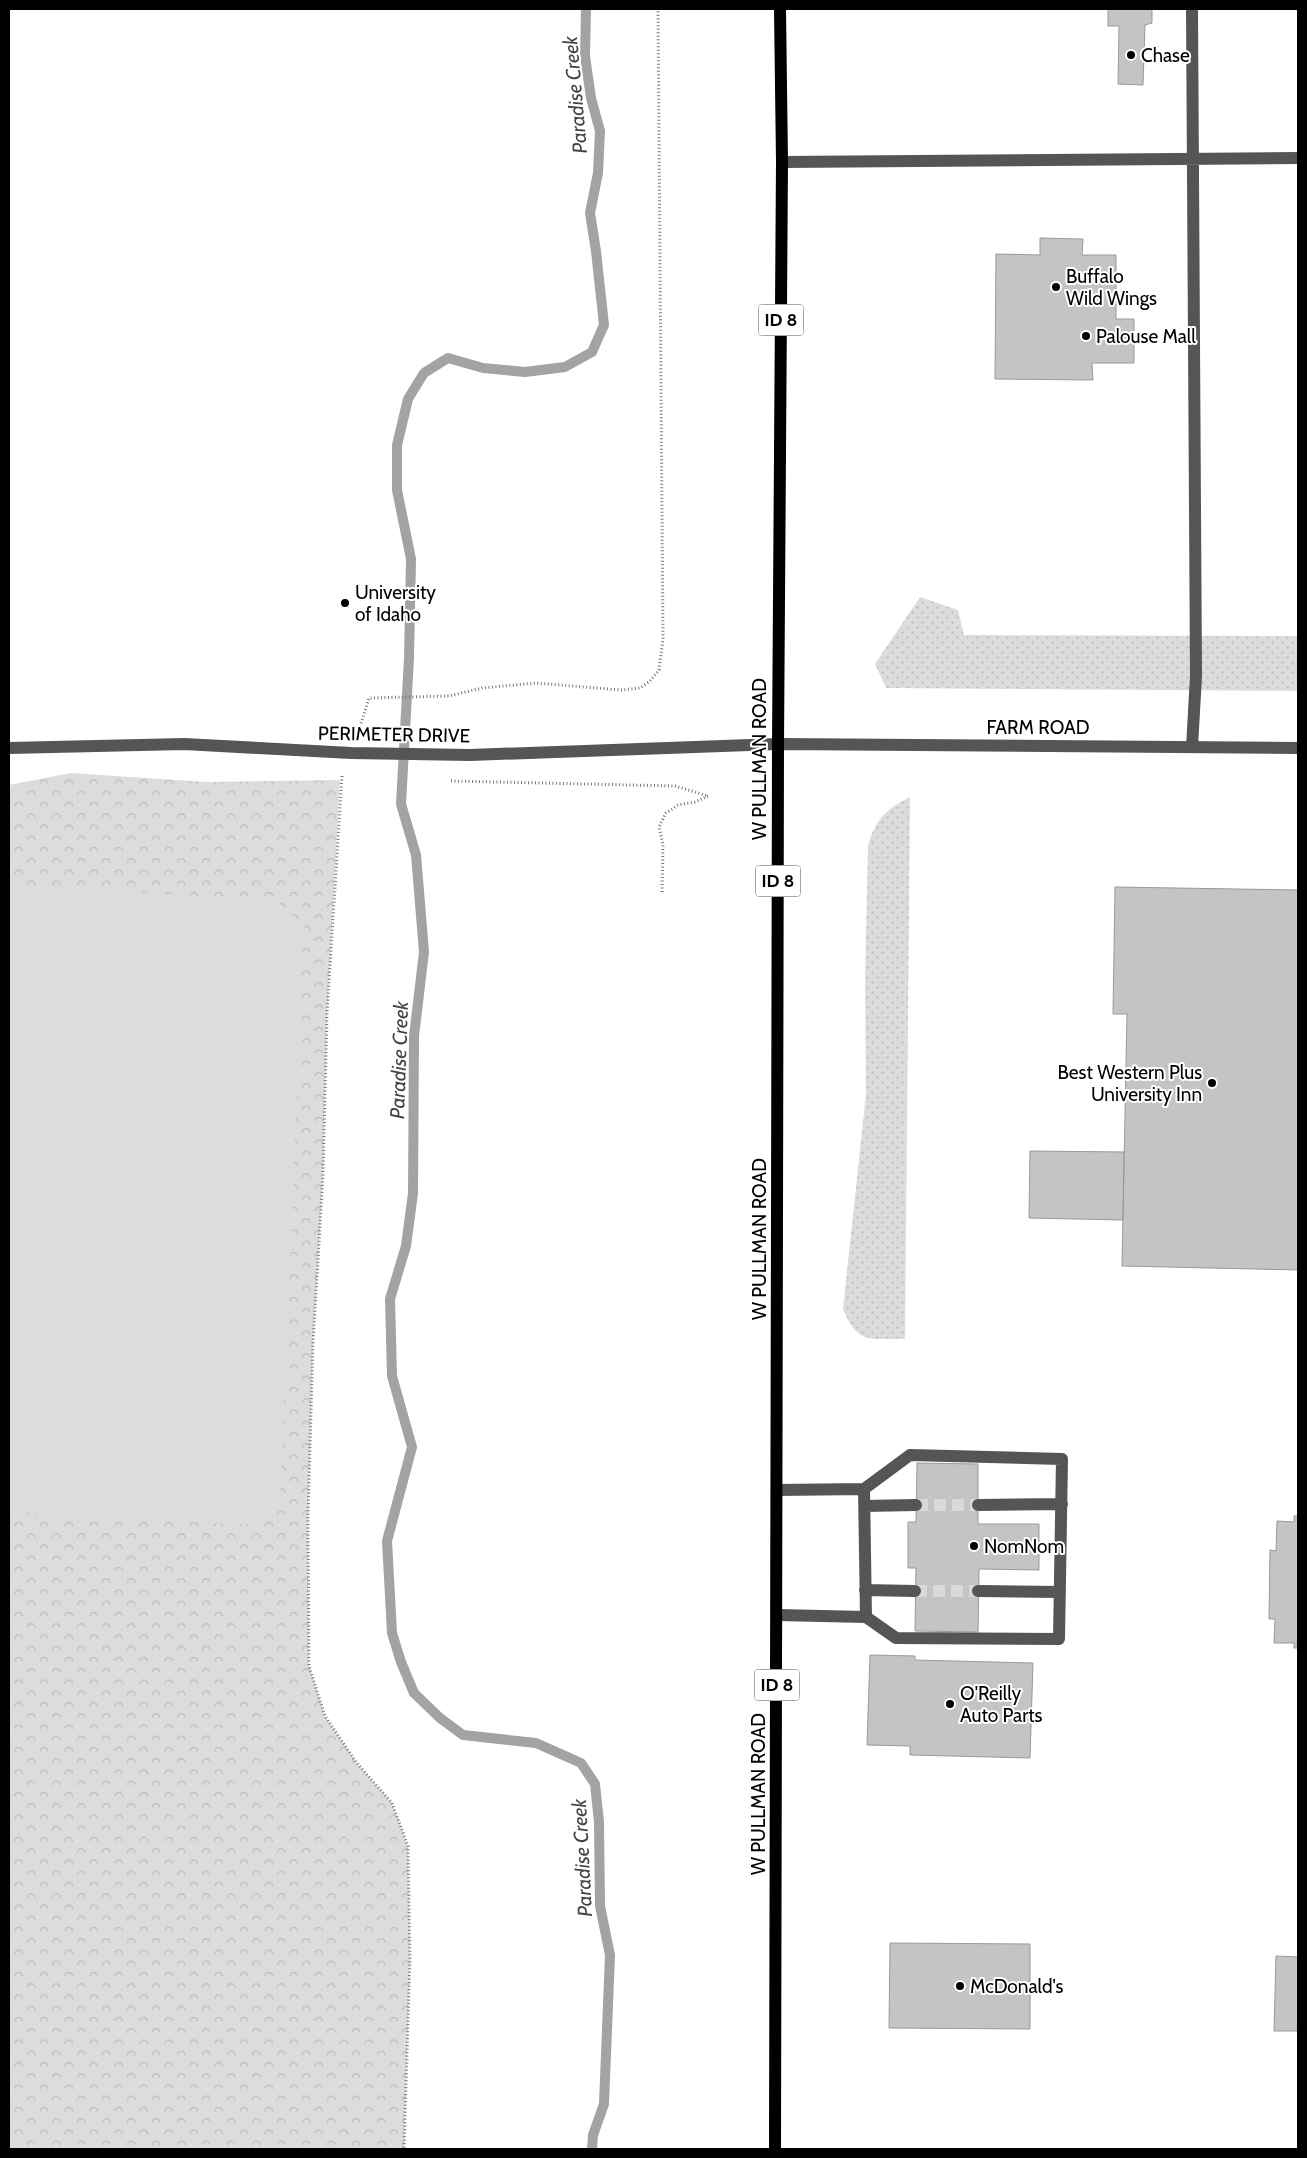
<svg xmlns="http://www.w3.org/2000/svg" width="1307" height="2158" viewBox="0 0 1307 2158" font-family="Cabin,sans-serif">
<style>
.grass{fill:url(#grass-dots)}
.forest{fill:url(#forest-crowns)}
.pitch{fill:#dcdcdc}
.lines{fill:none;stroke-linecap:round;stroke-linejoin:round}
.stream{stroke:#a3a3a3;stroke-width:10}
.building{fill:#c4c4c4;stroke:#999}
.minor-tunnel{stroke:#d9d9d9;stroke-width:12;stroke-dasharray:12 6;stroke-linecap:butt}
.path{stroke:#777;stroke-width:3;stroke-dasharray:1 2.5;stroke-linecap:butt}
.minor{stroke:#555;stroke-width:12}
.major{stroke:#000;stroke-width:12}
.poi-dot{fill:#000;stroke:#fff;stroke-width:2}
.labels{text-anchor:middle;stroke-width:4;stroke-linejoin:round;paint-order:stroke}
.shield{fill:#fff;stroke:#4c4c4c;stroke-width:1}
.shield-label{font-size:18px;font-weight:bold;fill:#000}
.poi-label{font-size:19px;fill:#000;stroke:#fff;text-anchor:start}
.street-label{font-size:19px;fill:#000;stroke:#fff}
.water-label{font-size:20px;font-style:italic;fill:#444;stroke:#fff}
</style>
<defs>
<pattern id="grass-dots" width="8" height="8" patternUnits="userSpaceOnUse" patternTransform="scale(1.25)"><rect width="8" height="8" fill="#dcdcdc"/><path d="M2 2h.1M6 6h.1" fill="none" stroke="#bbb" stroke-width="1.8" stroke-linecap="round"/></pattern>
<pattern id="forest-crowns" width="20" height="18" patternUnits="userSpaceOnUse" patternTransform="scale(1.25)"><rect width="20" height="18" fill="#dcdcdc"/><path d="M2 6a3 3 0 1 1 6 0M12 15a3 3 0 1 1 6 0" fill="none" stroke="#bbb"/></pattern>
</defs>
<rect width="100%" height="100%" fill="#fff"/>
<!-- grass -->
<path class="grass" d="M920,597l38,13 6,25 334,1v55l-412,-3 -11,-24z
M910,797l-5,542c-34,-1 -47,7 -62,-30l23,-215 -1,-113 3,-135c7,-26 18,-37 42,-49z"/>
<!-- forest -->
<path class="forest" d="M71,773l135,9 134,-2 -13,234 -4,162 -10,167 -5,176 1,146 16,51 31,46 36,41 16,43 2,114 -6,189h-395v-1364z"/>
<!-- pitch -->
<path class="pitch" d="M9,885l268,16 27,26 -24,574 -34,24 -237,-13z"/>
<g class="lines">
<!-- stream -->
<path class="stream" d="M586,9l-1,47 6,42 9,33 -2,42 -8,40 6,38 8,74 -12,27 -27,15 -40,5 -42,-4 -35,-10 -24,15 -16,26 -11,46v45l14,69 -2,99 -8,146 15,51 8,97 -10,84 -1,157 -7,53 -16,53 2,77 20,71 -25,94 5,92 9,29 13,31 26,25 23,17 73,8 45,20 14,21 4,38 1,84 10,49 -6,149 -11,31 -1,14"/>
</g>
<!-- building -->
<path class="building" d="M1108,9h44v14l-7,2 -2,60 -25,-1 1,-58h-11z
M1040,238l43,1 -1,16h34v64h18v44h-42l1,17 -98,-1 1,-125 44,1z
M1115,887l183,3v380l-176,-4 5,-252h-14z
M1030,1151l94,1 -1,68 -94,-2z
M917,1463l61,1v60h61v46l-60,-1 -1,63 -63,-1 1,-63h-8v-46h8z
M1294,1516h4v132h-4v-5h-20l1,-24h-6l1,-69 6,1 1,-30 17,1z
M870,1655l45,1v4l118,3 -3,95 -120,-3v-9l-43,-1z
M890,1943l140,1v85l-141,-1z
M1276,1956l22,1v74h-24z"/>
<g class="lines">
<!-- minor-tunnel -->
<path class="minor-tunnel" d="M916,1505h62
M915,1591h63"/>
<!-- path -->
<path class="path" d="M359,730l10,-32 80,-2 33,-8 54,-5 85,7 19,-2 10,-7 9,-11 4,-31 -5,-630
M342,776l-15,238 -4,162 -10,167 -5,176 1,147 16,50 31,46 36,41 16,43 2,114 -6,189
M451,781l224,5 33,10
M662,892l1,-47 -4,-18 7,-14 12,-8 17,-3 13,-6"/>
<!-- minor -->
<path class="minor" d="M782,162l516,-4
M1192,747l4,-71 -4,-667
M9,748l175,-4 167,9 119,2 308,-11 520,4
M864,1489l46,-34 152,4 -3,180 -163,-1 -30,-21
M978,1505l84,-1
M865,1506l51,-1
M865,1590l50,1
M978,1591l82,1
M777,1615l89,2 -2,-128 -87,1"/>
<!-- major -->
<path class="major" d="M775,2149l3,-1405 4,-582 -2,-153"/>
</g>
<!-- markers -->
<g class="poi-dot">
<circle cx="1131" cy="55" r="5"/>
<circle cx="1056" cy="287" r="5"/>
<circle cx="1086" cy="336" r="5"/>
<circle cx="345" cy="603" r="5"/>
<circle cx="1212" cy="1083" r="5"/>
<circle cx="974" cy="1546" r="5"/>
<circle cx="950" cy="1704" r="5"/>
<circle cx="960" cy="1986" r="5"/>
</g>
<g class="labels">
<!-- shield labels -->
<g class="shield">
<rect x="758.5" y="304.5" width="45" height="31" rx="4"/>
<rect x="755.5" y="865.5" width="45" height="31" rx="4"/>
<rect x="754.5" y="1669.5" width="45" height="31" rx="4"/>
</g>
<g class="shield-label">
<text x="781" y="326">ID 8</text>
<text x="778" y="887">ID 8</text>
<text x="777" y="1691">ID 8</text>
</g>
<!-- poi labels -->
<g class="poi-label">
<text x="1141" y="62">Chase</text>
<text x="1066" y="283">Buffalo<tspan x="1066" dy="22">Wild Wings</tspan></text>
<text x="1096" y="343">Palouse Mall</text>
<text x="355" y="599">University<tspan x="355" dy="22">of Idaho</tspan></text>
<text x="1202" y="1079" text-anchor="end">Best Western Plus<tspan x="1202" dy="22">University Inn</tspan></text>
<text x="984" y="1553">NomNom</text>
<text x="960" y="1700">O'Reilly<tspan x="960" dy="22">Auto Parts</tspan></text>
<text x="970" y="1993">McDonald's</text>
</g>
<!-- street labels -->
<g class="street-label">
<text x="1038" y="734">FARM ROAD</text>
<text transform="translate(394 734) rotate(1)" y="7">PERIMETER DRIVE</text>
<text transform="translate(759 759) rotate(-90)" y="7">W PULLMAN ROAD</text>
<text transform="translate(759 1239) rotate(-90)" y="7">W PULLMAN ROAD</text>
<text transform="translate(758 1794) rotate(-90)" y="7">W PULLMAN ROAD</text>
</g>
<!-- water labels -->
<g class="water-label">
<text transform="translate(575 95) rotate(-95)" y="7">Paradise Creek</text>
<text transform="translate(399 1060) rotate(-88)" y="7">Paradise Creek</text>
<text transform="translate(582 1858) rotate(-93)" y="7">Paradise Creek</text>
</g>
</g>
<!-- border -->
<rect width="1307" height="2158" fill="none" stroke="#000000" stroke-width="20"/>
</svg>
